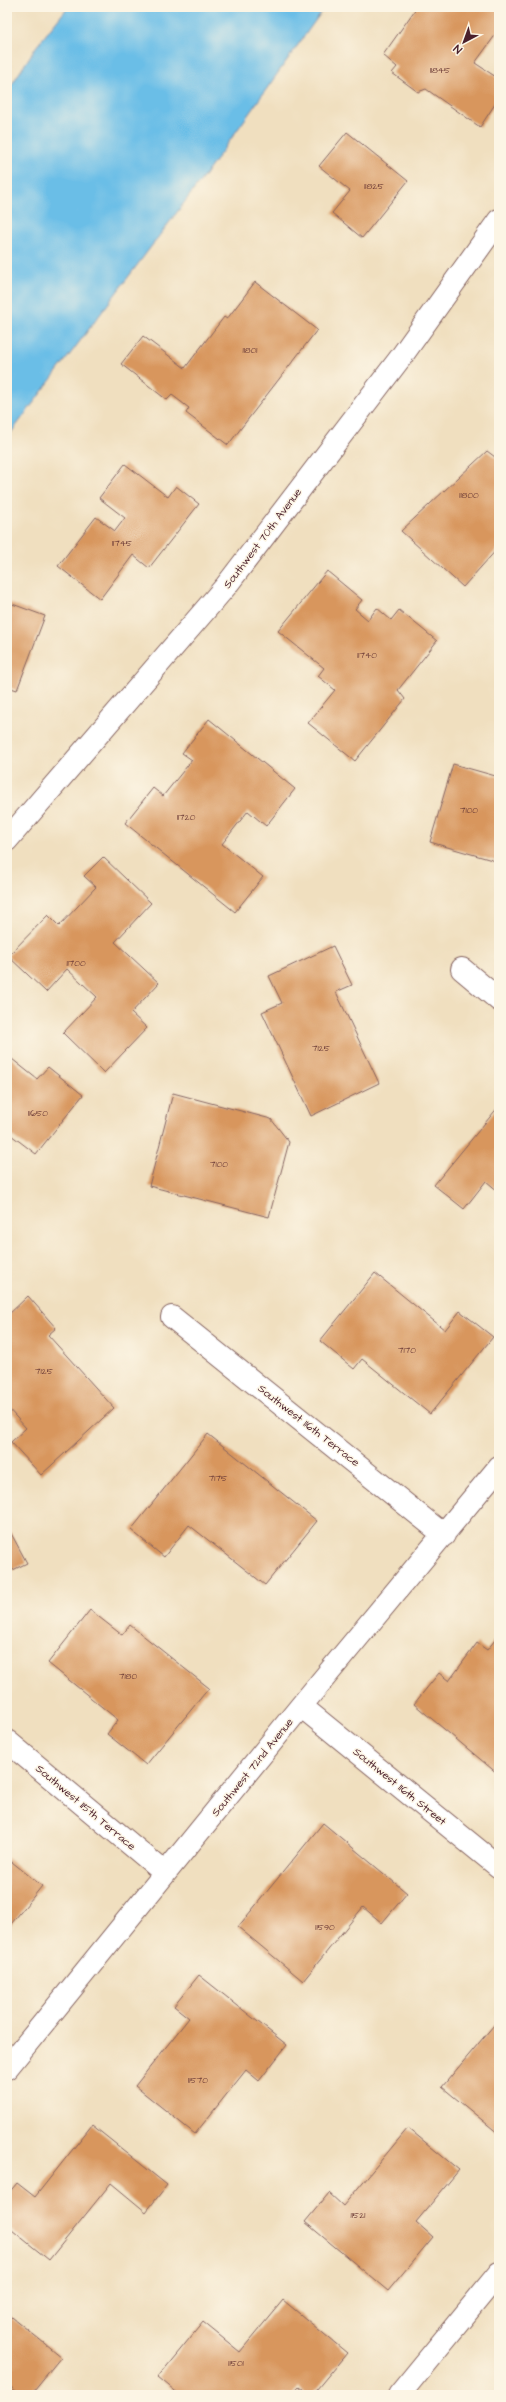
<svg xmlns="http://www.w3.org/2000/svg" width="506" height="2402" viewBox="0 0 506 2402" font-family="'Architects Daughter',sans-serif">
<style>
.water{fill:#6bbee7;stroke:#5a6e89}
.building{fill:#d8965d}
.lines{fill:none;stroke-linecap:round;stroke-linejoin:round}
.minor-casing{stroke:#84625f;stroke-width:24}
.minor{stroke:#fff;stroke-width:22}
.labels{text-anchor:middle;stroke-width:3;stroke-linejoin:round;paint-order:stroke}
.number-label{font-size:9px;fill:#6e3d38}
.street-label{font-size:11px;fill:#4a1f2b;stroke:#fcf5e5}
</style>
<rect width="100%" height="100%" fill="#fcf5e5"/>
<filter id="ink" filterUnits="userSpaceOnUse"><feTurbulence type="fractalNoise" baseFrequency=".025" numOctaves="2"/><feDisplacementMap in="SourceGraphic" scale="8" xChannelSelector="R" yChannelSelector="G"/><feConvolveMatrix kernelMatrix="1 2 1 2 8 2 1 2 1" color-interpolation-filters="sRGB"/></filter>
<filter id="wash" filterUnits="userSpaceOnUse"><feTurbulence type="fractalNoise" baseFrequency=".012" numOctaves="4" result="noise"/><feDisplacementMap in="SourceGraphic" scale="16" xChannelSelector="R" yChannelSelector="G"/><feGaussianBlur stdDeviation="0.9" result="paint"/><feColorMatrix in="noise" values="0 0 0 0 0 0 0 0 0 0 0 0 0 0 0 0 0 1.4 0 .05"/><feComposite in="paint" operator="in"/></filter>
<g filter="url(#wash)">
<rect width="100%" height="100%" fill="#f0dfbf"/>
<!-- water -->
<path class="water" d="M68,7h257l-117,164 -201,267v-346l29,-45z"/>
<g id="blocks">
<!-- building -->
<path class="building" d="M417,7h82v23l-24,33 24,16v19l-19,29 -54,-38 -8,3 -26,-19 5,-6 -14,-12z
M347,132l61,49 -46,57 -30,-25 18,-22 -31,-25z
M255,282l62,48 -89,115 -42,-32 3,-5 -17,-13 -5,5 -46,-36 22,-28 42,32 39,-51 3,2z
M487,451l12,9v87l-36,40 -62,-56z
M125,464l43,33 8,-11 23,18 -50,64 -16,-13 -33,44 -42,-33 38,-49 19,14 10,-13 -26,-20z
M327,571l35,29 -7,9 13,11 9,-12 14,12 8,-10 38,31 -39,49 7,9 -50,62 -47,-38 27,-33 -17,-14 6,-8 -46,-37z
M7,602l38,14 -28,74 -6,-2 -4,10z
M209,719l86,70 -29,37 -18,-15 -26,33 41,33 -28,35 -110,-89 28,-35 10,8 29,-36 -10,-7z
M453,764l46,13v85l-69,-20z
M103,857l48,46 -36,39 44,41 -28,30 16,15 -43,45 -41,-40 34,-36 -30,-28 -21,23 -38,-36 40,-41 11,11 37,-39 -12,-11z
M333,946l19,39 -16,7 43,91 -68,33 -49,-104 20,-9 -13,-27z
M7,1055l30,24 11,-12 35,28 -47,59 -29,-22z
M173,1093l98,26 18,23 -20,75 -120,-31z
M499,1106v86l-13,-11 -22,28 -30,-24z
M375,1273l70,57 15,-19 33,26 -63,77 -68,-55 -8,10 -34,-28z
M28,1296l28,32 -8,7 66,73 -73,67 -30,-33 15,-14 -19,-21v-91z
M208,1434l109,87 -52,64 -76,-60 -25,32 -33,-27z
M7,1526l20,37 -20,10z
M90,1610l32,25 8,-10 79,63 -63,77 -39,-31 11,-14 -70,-57z
M499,1635v138l-1,1 -84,-70 25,-31 10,8 28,-38 10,7z
M323,1823l84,70 -25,30 -19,-16 -60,74 -65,-54z
M7,1858l35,28 -35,43z
M199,1975l88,70 -28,36 -13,-11 -51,64 -60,-48 54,-68 -15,-12z
M499,2019v115l-57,-47z
M92,2125l75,60 -21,27 -35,-29 -62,77 -42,-34v-31l10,-12 18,14z
M408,2128l51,42 -43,52 17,15 -45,54 -83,-69 24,-29 14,13z
M283,2300l64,53 -35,42h-3l-10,-8 -7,8h-112l-22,-18 45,-55 37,30z
M7,2313l54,44 -31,38h-9l-14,-11z"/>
</g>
</g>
<g filter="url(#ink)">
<use href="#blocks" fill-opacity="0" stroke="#84625f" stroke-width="1"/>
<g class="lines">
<defs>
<path id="minor" d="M7,840l219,-254 175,-229 98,-137
M462,969l37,31
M172,1317l272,218
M301,1706l198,161
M7,1741l158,132
M7,2068l294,-362 198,-239
M399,2395l100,-122"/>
</defs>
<!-- minor casing -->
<use href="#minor" class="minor-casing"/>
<!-- minor -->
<use href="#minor" class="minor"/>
</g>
</g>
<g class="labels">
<!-- number labels -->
<g class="number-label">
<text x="440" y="73">11845</text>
<text x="374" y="189">11825</text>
<text x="250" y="353">11801</text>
<text x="469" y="498">11800</text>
<text x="122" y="546">11745</text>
<text x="367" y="658">11740</text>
<text x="469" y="813">7100</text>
<text x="186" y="820">11720</text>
<text x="76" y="966">11700</text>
<text x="321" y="1051">7125</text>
<text x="38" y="1116">11650</text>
<text x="219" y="1167">7100</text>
<text x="407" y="1353">7170</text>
<text x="44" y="1374">7125</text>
<text x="218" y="1481">7175</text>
<text x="128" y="1679">7180</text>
<text x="325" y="1930">11590</text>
<text x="198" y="2083">11570</text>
<text x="358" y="2218">11521</text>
<text x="236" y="2366">11501</text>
</g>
<!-- street labels -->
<g class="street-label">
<text transform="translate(262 538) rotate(-53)" y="4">Southwest 70th Avenue</text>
<text transform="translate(309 1425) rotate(38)" y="4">Southwest 116th Terrace</text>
<text transform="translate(252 1767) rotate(-51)" y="4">Southwest 72nd Avenue</text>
<text transform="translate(400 1786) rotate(39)" y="4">Southwest 116th Street</text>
<text transform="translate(86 1807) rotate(40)" y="4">Southwest 115th Terrace</text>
</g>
</g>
<!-- margin -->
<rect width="506" height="2402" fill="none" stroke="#fcf5e5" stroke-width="24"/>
<!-- north arrow -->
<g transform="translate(464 42) rotate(221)" stroke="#fcf5e5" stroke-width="3" paint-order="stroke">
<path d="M0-3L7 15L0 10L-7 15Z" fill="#4a1f2b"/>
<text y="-6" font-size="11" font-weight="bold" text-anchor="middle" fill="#4a1f2b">N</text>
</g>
</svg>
